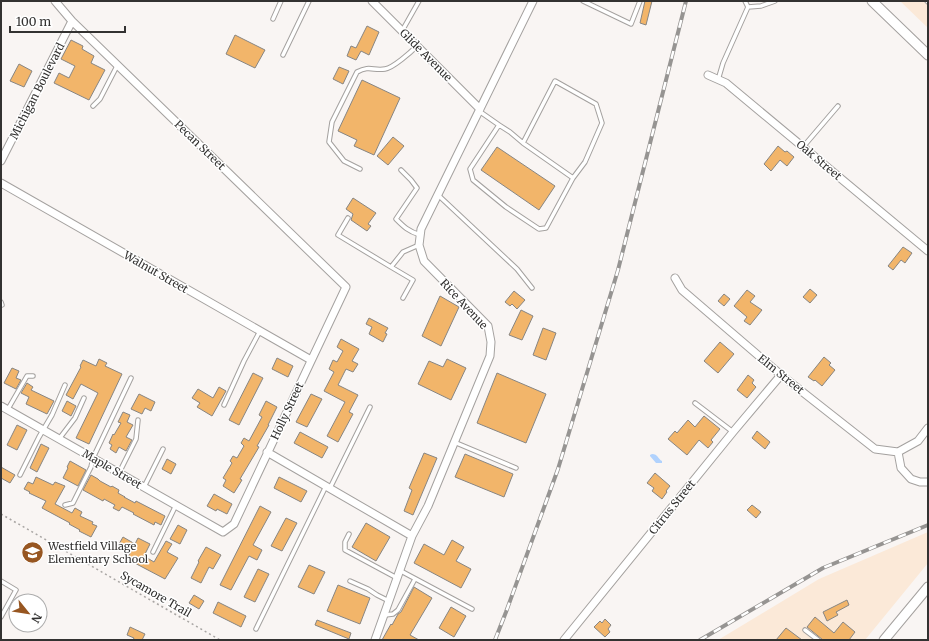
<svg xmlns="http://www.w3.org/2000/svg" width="929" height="641" viewBox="0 0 929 641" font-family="Merriweather,serif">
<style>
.commercial{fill:#fbe9d8}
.water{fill:#b1d2fd}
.building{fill:#f2b56a;stroke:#878582}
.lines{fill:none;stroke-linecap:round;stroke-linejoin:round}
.lane-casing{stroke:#a4a19f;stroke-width:5.5}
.street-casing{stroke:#a4a19f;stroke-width:9}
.secondary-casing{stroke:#a4a19f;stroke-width:11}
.path{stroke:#a8a5a3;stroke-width:1.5;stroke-dasharray:2 3;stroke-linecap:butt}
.lane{stroke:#fff;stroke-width:3.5}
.street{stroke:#fff;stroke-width:7}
.secondary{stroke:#fff;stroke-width:9}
.rail-casing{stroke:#969492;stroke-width:4}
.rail{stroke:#fff;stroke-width:2.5;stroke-dasharray:8;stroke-linecap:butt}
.labels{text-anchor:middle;stroke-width:3;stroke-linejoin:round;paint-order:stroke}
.street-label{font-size:11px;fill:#333231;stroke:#fff}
.poi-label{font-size:11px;fill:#333231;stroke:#fff;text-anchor:start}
</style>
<rect width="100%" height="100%" fill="#f9f5f3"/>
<!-- commercial -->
<path class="commercial" d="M900,1h28v27z
M928,532v31l-63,77h-147l101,-61z"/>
<!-- water -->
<path class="water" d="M652,454c6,0 6,5 10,7v2h-6l-6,-7v-1z"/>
<!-- building -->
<path class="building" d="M645,1h7l-6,24 -6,-2z
M367,26l12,6 -10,23 -8,-4 -5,9 -9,-4 4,-10 5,2z
M235,35l30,15 -10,18 -29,-14z
M71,40l12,6 -1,3 12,7 -3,7 14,7 -16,30 -35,-17 5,-10 10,5 6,-12 -14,-7z
M19,64l13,7 -8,16 -14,-6z
M339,67l10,4 -6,13 -10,-5z
M362,80l38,18 -26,57 -20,-9 3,-6 -19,-9z
M393,137l11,9 -16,19 -11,-9z
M778,146l7,6 2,-1 7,6 -7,9 -7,-6 -9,11 -7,-7z
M497,147l58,39 -16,24 -58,-40z
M353,198l23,15 -8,11 3,2 -4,5 -16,-11 2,-6 -7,-5z
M903,247l9,6 -7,10 -4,-3 -8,10 -5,-4z
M810,289l7,6 -7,8 -7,-6z
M747,290l8,6 -5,6 12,8 -12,15 -6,-4 3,-4 -13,-11z
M514,291l11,9 -8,9 -5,-5 -2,2 -5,-4z
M724,294l6,5 -6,7 -6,-5z
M440,296l19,11 -18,39 -19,-10z
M521,310l12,6 -11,24 -13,-5z
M369,318l19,10 -3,5 2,1 -4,8 -14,-8 3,-7 -6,-3z
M543,328l13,5 -10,27 -13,-5z
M341,339l18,10 -7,12 6,3 -5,8 -7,-3 -8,16 20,10 -9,17 4,2 -15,28 -11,-6 18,-34 -21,-11 10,-19 -5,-3 4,-9 4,2 6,-11 -6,-4z
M720,342l14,12 -16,19 -14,-12z
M824,357l7,6 -2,2 6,5 -13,16 -7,-6 -1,1 -6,-4z
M277,358l16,8 -5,11 -16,-8z
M99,359l8,4 -2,3 17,8 -33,70 -13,-6 22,-45 -17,-9 -8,15 -7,-4 15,-28 -1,-1 3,-6 13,6z
M447,359l19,9 -15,32 -33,-16 11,-23 14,6z
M12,368l7,3 -3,7 5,2 -5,9 -12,-6z
M253,373l10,5 -24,47 -10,-5z
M497,373l49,21 -20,49 -49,-20z
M748,375l6,5 -2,3 4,4 -9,11 -10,-8z
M27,383l6,4 -2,3 23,11 -7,13 -21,-10 3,-7 -8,-4z
M219,387l7,4 -14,25 -15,-9 3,-4 -8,-5 6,-9 15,9z
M139,394l16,8 -4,9 -6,-3 -3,6 -11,-5z
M311,394l11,5 -15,28 -11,-5z
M67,401l9,5 -5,10 -9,-5z
M266,401l11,6 -9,18h1l-12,21 2,1 -19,32 2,1 -8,13 -11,-7 3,-6 -3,-2 9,-15 -2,-2 3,-5 4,2 7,-12 -3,-3 3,-5 5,3 13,-24 -3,-2z
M123,412l7,3 -3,7 6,3 -7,12 6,3 -6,11 -7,-4 -3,6 -6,-4 2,-4 -3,-2 4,-9 1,1 7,-12 -3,-1z
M704,416l16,13 -9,11 2,2 -5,6 -9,-8 -12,15 -19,-16 7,-8 2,2 11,-13 7,7z
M17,425l10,5 -10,20 -10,-5z
M757,431l13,11 -5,7 -13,-11z
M300,432l28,15 -6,11 -28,-15z
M41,444l8,4 -12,24 -7,-4z
M424,453l13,5 -24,57 -9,-4 8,-21 -3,-2z
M465,454l48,20 -9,23 -49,-20z
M167,459l9,5 -5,10 -9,-5z
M70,461l16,9 -8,16 -15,-8 5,-10 -1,-1z
M1,467l14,8 -5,8 -9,-5z
M655,473l15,13 -4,5 1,1 -5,7 -10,-8 2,-3 -7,-5z
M91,475l7,4 2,2 11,6 1,-1 7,4 -1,3 7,4h-1l11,6 1,-2 29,15 -4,9 -6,-3 -1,3 -21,-11 1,-1 -12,-6 -3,4 -6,-3 2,-3 -11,-6 -1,2 -20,-11z
M36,477l17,8 2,-3 10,4 -10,18 17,9 3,-5 7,4 -2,4 13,6 -1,2 5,2 -6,11 -12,-6 1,-1 -11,-6 1,-1 -28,-15 4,-7 -17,-8 1,-1 -6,-3 4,-7 5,2z
M279,477l28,14 -6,11 -27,-14z
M214,494l18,10 -5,10 -10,-5 -1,2 -9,-5z
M752,505l9,7 -5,6 -9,-8z
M260,506l11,6 -18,33 9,5 -5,10 -8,-4 -18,34 -11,-5z
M286,518l11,5 -15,28 -11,-5z
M366,523l24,14 -14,24 -24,-14z
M178,525l9,5 -7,14 -10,-5z
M123,537l12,7 3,-6 12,6 -6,12 10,6 12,-21 6,3 -5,8 11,6 -13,21 -38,-20 4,-8 -12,-7z
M452,540l12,7 -8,14 15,8 -10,19 -47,-25 10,-19 20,11z
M206,547l15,8 -8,14 -4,-2 -8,16 -10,-5 8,-16 -1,-1z
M309,565l16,7 -11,22 -16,-7z
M258,569l11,5 -14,28 -11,-5z
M338,585l32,13 -10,26 -33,-13z
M414,587l18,11 -22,37 9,5h-37l9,-16 1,1 6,-11 3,-2z
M194,595l10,6 -5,8 -10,-6z
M847,600l2,5 -13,7 2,3 -11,6 -4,-9z
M218,602l28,14 -5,11 -28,-14z
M451,607l15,9 -12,21 -15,-9z
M815,617l19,16 9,-11 12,10 -6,8h-26l-16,-13z
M605,619l6,6 -3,4 2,3 -5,5 -11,-10 6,-6 2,2z
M317,620l34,13 -2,6 -34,-14z
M130,627l15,7 -3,6h-9l1,-2 -7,-3z
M786,628l16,12h-26z"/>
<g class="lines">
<defs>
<path id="lane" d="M583,1l48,23 9,-23
M745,1l3,6
M927,1l1,1
M748,7l13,-1 14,-5
M273,19l8,-18
M402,31l17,-30
M283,55l26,-54
M718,80l5,-17 25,-56
M93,106l7,-7 17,-33
M479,111l20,14 -29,44 3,11 33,27 33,22 7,-1 27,-50 -50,-35 -13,-11 -11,-7
M523,143l32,-62 41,23 6,19 -17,39 -12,16
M803,147l35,-41
M360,169l-16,-8 -15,-19 3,-20 25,-50c13,-7 16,-1 28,-3 8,-1 26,-17 32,-23
M401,170l10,10 6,8 -21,31c8,8 12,12 24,16
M438,195l79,74 15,19
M348,218l-10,17 53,32
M403,298l10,-18 -22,-13 12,-15 16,-7
M1,302l1,3
M695,403l38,29
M224,405l20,-44 16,-30
M8,409l19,-33h6
M59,439l16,-21 9,-20
M454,442l62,26
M119,473l17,-34 2,-19
M20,475l19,-38 13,-22 13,-30
M144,487l19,-38
M330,488l40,-81
M65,505l8,-2 18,-36 2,-9 38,-80
M349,534l-4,8v8l52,28
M153,552l23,-47
M399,570l73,39
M1,581l15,9 -15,27
M350,581l18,8 9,6 12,6
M385,615l8,-1 5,-4 17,-31
M256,629l70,-143
M805,630l13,10"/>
<path id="street" d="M372,1l108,108
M708,75l18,8 202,168
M1,161l71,-140
M1,183l310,177
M675,278l7,12 99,85 94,74 23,3 3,16 10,11 9,3h8
M1,406l222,126 11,-8 112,-237 -274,-266 -17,-20
M267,452l145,84
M898,452l20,-11 10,-13
M375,640l37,-104 16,-30 62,-150 1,-14 -3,-16 -64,-65 -5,-16 2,-16 112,-228
M564,640l169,-208 48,-57"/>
<path id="secondary" d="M872,1l56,54
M884,640l44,-53"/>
</defs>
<!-- lane casing -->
<use href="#lane" class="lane-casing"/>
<!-- street casing -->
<use href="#street" class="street-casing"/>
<!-- secondary casing -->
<use href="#secondary" class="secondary-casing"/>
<!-- path -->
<path class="path" d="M1,514l219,126"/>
<!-- lane -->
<use href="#lane" class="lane"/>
<!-- street -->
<use href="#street" class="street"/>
<!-- secondary -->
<use href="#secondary" class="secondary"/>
<defs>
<path id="rail" d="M495,640l11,-28 52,-143 60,-199 68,-269
M700,640l123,-72 105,-43"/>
</defs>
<!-- rail casing -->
<use href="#rail" class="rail-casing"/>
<!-- rail -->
<use href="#rail" class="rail"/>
</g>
<!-- icons -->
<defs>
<symbol id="school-disc" viewBox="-11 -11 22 22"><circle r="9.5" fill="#975621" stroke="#fff"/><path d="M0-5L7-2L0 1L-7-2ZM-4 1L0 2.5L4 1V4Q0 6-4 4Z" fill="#fff"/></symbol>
</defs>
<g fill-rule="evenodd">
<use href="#school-disc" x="20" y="540" width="25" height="25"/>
</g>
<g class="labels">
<!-- street labels -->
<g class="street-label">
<text transform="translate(426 55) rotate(45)" y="4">Glide Avenue</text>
<text transform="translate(37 91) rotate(-63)" y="4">Michigan Boulevard</text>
<text transform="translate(200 145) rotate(44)" y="4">Pecan Street</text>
<text transform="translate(819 160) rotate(40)" y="4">Oak Street</text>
<text transform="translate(156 272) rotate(30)" y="4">Walnut Street</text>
<text transform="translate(464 304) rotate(47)" y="4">Rice Avenue</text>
<text transform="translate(781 374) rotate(39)" y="4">Elm Street</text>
<text transform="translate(287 411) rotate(-65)" y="4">Holly Street</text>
<text transform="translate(112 469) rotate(30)" y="4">Maple Street</text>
<text transform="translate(672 507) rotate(-51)" y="4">Citrus Street</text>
<text transform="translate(156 594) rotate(30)" y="4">Sycamore Trail</text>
</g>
<!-- poi labels -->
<g class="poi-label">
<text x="48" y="550">Westfield Village<tspan x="48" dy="13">Elementary School</tspan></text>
</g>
</g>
<!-- border -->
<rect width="929" height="641" fill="none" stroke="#333231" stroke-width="4"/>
<!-- north arrow -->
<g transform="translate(28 613) rotate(120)"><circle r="19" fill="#ffffff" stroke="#adadad"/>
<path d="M0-3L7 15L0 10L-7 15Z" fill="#975621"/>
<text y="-6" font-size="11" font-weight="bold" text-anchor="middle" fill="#333231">N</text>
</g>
<!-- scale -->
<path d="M10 26v6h115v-6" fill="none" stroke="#333231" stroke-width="2"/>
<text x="16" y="26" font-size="12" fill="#333231" stroke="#ffffff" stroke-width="3" paint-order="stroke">100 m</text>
</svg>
